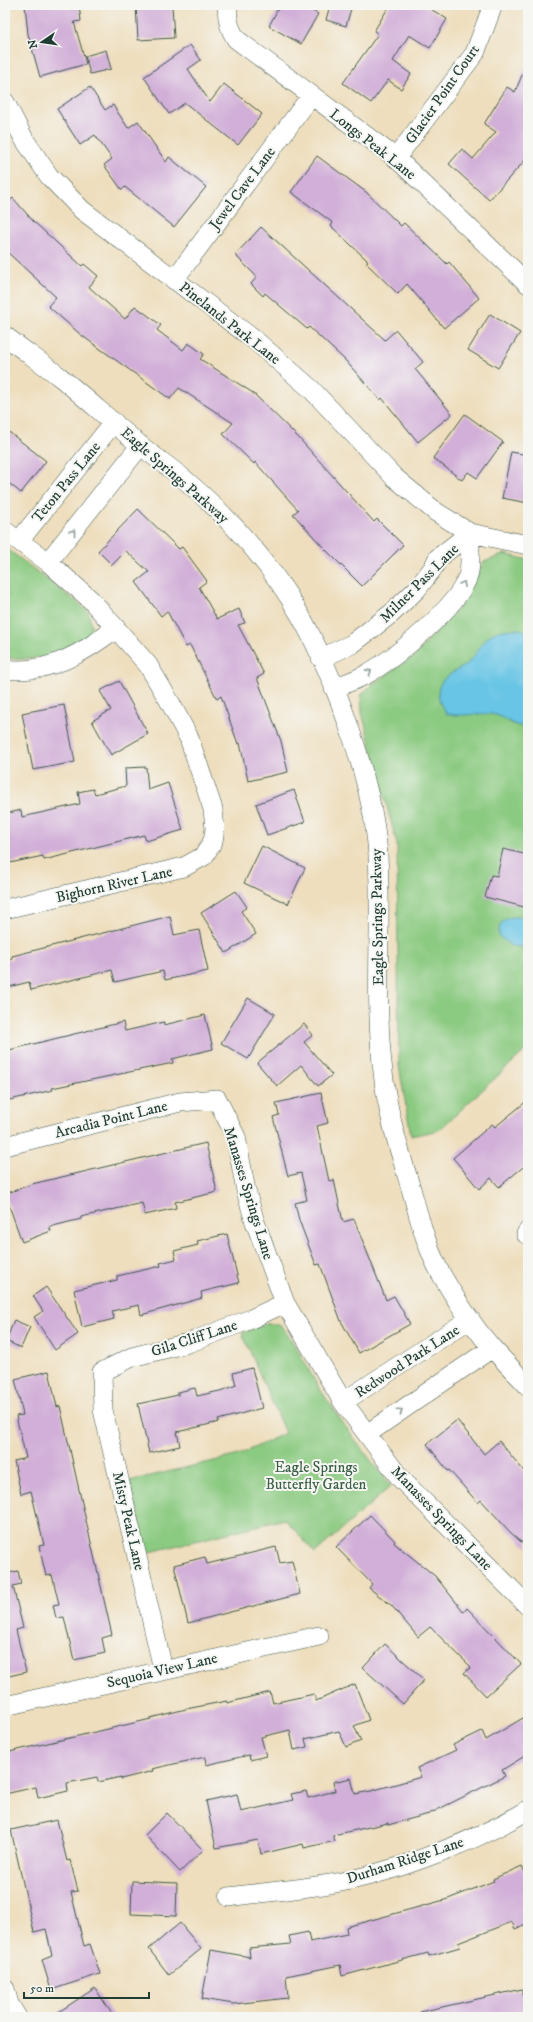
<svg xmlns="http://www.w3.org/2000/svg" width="533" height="2022" viewBox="0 0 533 2022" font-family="'IM FELL DW Pica',serif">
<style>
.green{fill:#8bca81;stroke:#55845a}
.water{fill:#67c5e5;stroke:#43818c}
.building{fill:#d1afd8}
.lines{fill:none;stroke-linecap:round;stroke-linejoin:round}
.minor-casing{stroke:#3e5549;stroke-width:20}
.minor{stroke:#fff;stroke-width:19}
.oneway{stroke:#8f9e9a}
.labels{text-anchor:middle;stroke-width:4;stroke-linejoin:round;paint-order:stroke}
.street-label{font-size:15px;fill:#1f3d34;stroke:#f6f6f2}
.park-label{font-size:15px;fill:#3a6047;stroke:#f6f6f2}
</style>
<rect width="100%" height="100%" fill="#f6f6f2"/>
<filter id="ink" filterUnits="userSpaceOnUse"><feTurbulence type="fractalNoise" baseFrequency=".025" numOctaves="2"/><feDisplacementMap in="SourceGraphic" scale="8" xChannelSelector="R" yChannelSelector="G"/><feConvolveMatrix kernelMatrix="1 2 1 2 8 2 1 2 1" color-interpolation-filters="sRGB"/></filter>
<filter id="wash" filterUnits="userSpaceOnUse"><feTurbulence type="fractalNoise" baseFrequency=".012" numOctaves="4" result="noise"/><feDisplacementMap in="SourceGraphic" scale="16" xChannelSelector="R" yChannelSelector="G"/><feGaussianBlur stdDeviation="0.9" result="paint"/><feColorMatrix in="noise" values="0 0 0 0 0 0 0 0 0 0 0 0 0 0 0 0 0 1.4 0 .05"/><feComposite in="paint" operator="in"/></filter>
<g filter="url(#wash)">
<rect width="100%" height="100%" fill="#eedebd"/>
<!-- green -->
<path class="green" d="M5,547l83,64 4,16c-2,4 -4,11 -7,14 -19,16 -57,20 -80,17z
M505,554l23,6v488l-89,82 -28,6 -12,-70 -2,-222 -35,-131 -1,-18 11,-11 42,-28 45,-49 25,-45z
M265,1324h14c19,21 26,42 41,65 22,34 46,66 71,97l-76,67 -30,-34 -139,34 -17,-72 110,-26 46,-22 -43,-100z"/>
<!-- water -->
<path class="water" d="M520,629l8,4v94c-18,0 -24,-12 -37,-13 -15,-1 -29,3 -44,0 -10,-13 -14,-28 2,-39 5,-4 13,-7 18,-11 22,-23 14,-35 53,-35z
M513,917h15v22l-6,8 -11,-1 -12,-10c-1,-11 4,-18 14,-19z"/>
<g id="blocks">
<!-- building -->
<path class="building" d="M25,5h54l2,16 -7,1 12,42 -46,13 -12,-43z
M136,5h36l2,33 -36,2z
M280,5h22l16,9 -17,30 -32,-18z
M330,5h22l-6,21 -20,-6z
M390,5h34l23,14 -17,29 -21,-13 -16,26 18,13 -10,15 -13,-9 -17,23 -28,-20 35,-49 -4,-3z
M190,45l11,15 -13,9 22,33 14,-18 38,30 -24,31 -53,-42 -16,11 -25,-37z
M106,50l5,19 -21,5 -5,-18z
M528,61v96l-39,43 -40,-36 13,-15 11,10 23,-27 -12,-8 23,-37 8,5z
M90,87l15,23 8,-5 15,23 10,-7 28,41 3,-5 37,30 -32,40 -49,-40 -3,3 -18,-25 8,-6 -17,-24 -15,10 -23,-36z
M317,156l49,36 35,34 3,-3 43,41 2,-2 30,36 -35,30 -37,-44 -9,10 -32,-31 2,-2 -37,-35 2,-3 -42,-31z
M13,198l20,23 49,45 2,-2 14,12 -9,11 36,32 10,-13 26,19 -4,5 26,20 5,-7 16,11 -4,5 53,34 44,43 77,86 3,-3 26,26 -41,41 -39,-39 -30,-33 5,-4 -43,-48 -1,2 -31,-30 10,-11 -54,-35 -9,11 -89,-64 -33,-29 8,-9 -51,-47v-45z
M261,227l124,113 11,-10 27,32 -8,7 37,45 -34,28 -36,-44 -2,2 -35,-40 -36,-33 -2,2 -42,-36 -2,3 -12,-12 6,-7 -22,-22z
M490,314l30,19 -22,35 -30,-18z
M465,414l38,28 -26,36 -9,-6 -6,8 -29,-22z
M5,429l41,32 -25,32 -16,-13z
M511,452l17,3v48l-26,-5z
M138,509l41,40 3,-2 25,34 -8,6 18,32 22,-10 6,14 -7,2 26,49 -7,4 24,63 7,31 -40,9 -8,-38 -2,1 -17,-48 -4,3 -27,-54 -4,2 -19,-36 -6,5 -25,-34 13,-10 -23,-21 -14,14 -14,-14z
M119,681l29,53 -37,21 -19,-34 19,-11 -11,-19z
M64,705l11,57 -42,8 -11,-57z
M146,767l2,23 20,-7 15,47 -37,11 -2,-6 -100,25 -1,-4 -38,8v-50l16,-4 1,7 58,-13 -2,-12 15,-3 2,5 31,-8 -1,-18z
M294,790l11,32 -38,13 -11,-31z
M262,846l43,22 -17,36 -44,-21z
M503,849l25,6v34l-4,18 -39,-10 6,-22 6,1z
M236,891l11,16 -6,4 15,23 -30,19 -25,-40z
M170,916l4,19 25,-5 9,41 -43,9 -2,-9 -48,11 -3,-12 -81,20 -2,-8 -24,6v-28l7,-1v-3z
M248,998l27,16 -27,45 -27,-16z
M205,1015l8,34 -41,10 1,4 -121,25 1,2 -48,11v-50l118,-29 2,9 39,-9v3z
M304,1024l9,11 -9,7 28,33 -14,11 -17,-21 -24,21 -20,-23z
M321,1093l7,30 -11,3 12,55 5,-1 9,42 11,-3 32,81 8,-4 16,28 -51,29 -18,-32 -21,-57 -4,1 -17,-45 -4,-17 12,-3 -6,-27 -13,3 -15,-59 6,-2 -3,-12z
M528,1100v63l-29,24 -8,-9 -12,11 -26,-31 39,-34 3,3z
M206,1143l11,49 -42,10 1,6 -31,7 -3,-12 -61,14v2l-32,8 2,4 -29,11 -17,-48 27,-10z
M227,1234l12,49 -38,9 1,6 -61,17 -2,-10 -27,6 2,8 -32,8 -8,-37 43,-10v-4l44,-10 -1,-3 16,-4 -2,-8 24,-6 -1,-4z
M46,1287l32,47 -23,16 -21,-33 9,-6 -10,-15z
M14,1320l16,7 -9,21 -15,-7z
M252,1368l10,40 -44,12 1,2 -42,10 3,14 -31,7 -11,-49 40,-9v-3l17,-4 2,8 27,-6 12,-5 -3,-12z
M49,1371l8,36 3,-1 52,229 -10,3 3,15 -31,7 -10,-43 -8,1 -3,-13 6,-1 -7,-29 -6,1 -7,-30 5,-1 -13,-54 -10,3 -7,-33 12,-3 -10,-42 7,-1 -8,-36z
M457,1420l27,34 15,-13 29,35v72l-18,-16 -29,-32 -3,3 -29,-33 -1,1 -21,-27z
M370,1515l25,26 -1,2 41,33 29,36 3,-4 54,56 -35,32 -22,-23 7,-6 -41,-40 -12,10 -27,-32 -22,-17 3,-4 -36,-37z
M276,1547l4,16 12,-2 8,33 -112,29 -14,-58 31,-8 2,7z
M18,1571l3,13 -8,2 10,42 -7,2 10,42 -21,5v-103z
M385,1644l39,36 -21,24 -40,-36z
M355,1684l14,36 -15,6 7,15 -15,6 -7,-16 -34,8 2,8 -13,3 -4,-20 -29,7 5,19 -16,4 -1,-5 -43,10 -1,-8 -53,12 1,2 -32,8v-2l-23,5 -1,-5 -30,6 1,8 -30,7 -2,-11 -31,7v-41l146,-34 -1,-1 36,-9 41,-8v2l43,-11 3,11 41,-9 2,7z
M523,1718l5,8v28l-26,16 3,6 -76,38 -41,11v-2l-55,12 2,6 -31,7 -1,-4 -42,10 -3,-14 -42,8 -10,-47 31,-7 4,18 52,-12 -2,-6 15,-3 2,7 27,-7 -2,-9 18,-4 4,16 16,-3 50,-14 -4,-9 39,-18 -3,-5 29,-14 4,9z
M167,1813l36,37 -23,22 -35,-37z
M57,1820l10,41 3,-1 8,31 -7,1 13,54 6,-2 10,30 -49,16 -9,-30 10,-4 -6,-27 -12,3 -23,-102z
M522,1866l6,13v44l-13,6 -3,-7 -54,21 2,4 -31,9 -1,-3 -86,23 -2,-11 -54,11 2,22 -54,6 -32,-5 9,-49 39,7 -1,-9 42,-4 -2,-8 19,-4 2,10 37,-8 -1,-7 102,-28 46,-18 -1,-2z
M132,1881l45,2 -1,33 -45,-2z
M180,1923l21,26 -32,26 -20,-26z
M95,1988l19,29h-63z
M522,1989l6,28h-107l-1,-5z"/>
</g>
</g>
<g filter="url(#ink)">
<use href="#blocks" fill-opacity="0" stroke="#3e5549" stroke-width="1"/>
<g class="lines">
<defs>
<path id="minor" d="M228,5c-2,13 1,23 8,34l160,119 132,126
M5,102l19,37 25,37 33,34 174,131 55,48 83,88 42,35 34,21 58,12
M396,158l79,-105 18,-48
M174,280l137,-184
M5,336c18,14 37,27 55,41 27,22 53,46 80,68 14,12 30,22 44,34 46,39 86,84 116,136 36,64 73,167 78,240 4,73 -4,145 5,217 4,41 17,80 29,120 8,29 16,61 32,87 14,24 31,50 50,71 11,12 23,24 34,36
M5,531l43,31 43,38 57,65 23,39 18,34 24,71 2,20 -2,12 -9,15 -20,11 -179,42
M19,541l95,-119
M48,562l92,-116
M321,658l31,-14 40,-31 25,-24 16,-21 5,-10 32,-25
M5,669c42,6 79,-16 111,-41
M334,688c10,-4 22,-8 31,-13 29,-16 93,-68 103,-99 4,-12 1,-30 2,-43
M5,1146l175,-44 37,-3 19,38 10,54 9,31 30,81 58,99 57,76 128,128
M526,1234l2,-3
M343,1402l127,-83
M367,1434l125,-86
M163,1669l-60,-259 -1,-38 30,-15 56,-14 63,-24 34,-16
M5,1706l314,-70
M229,1897c37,-5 75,-8 112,-15 56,-11 138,-42 187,-72
M5,1989l4,15 8,13"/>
</defs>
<!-- minor casing -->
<use href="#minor" class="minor-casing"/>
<!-- minor -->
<use href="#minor" class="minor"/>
</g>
<!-- one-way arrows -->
<defs><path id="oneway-chevron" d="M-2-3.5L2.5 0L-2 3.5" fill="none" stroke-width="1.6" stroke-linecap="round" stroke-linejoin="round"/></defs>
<g class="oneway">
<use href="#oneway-chevron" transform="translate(73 532) rotate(-52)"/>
<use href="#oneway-chevron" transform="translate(463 584) rotate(-60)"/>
<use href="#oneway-chevron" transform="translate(369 672) rotate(-33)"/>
<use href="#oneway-chevron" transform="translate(400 1411) rotate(-35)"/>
</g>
</g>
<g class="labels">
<!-- street labels -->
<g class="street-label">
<text transform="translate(442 94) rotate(-55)" y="5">Glacier Point Court</text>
<text transform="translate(373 144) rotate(38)" y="5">Longs Peak Lane</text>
<text transform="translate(242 188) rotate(-53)" y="5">Jewel Cave Lane</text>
<text transform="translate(230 323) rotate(38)" y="5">Pinelands Park Lane</text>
<text transform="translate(175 475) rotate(41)" y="5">Eagle Springs Parkway</text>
<text transform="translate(66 482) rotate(-51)" y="5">Teton Pass Lane</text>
<text transform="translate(419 583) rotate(-45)" y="5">Milner Pass Lane</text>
<text transform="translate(114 884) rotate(-13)" y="5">Bighorn River Lane</text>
<text transform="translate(377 917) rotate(-91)" y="5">Eagle Springs Parkway</text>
<text transform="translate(111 1119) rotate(-14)" y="5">Arcadia Point Lane</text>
<text transform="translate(249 1193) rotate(73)" y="5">Manasses Springs Lane</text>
<text transform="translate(194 1338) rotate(-18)" y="5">Gila Cliff Lane</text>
<text transform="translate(407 1361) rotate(-33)" y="5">Redwood Park Lane</text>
<text transform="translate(442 1518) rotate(46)" y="5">Manasses Springs Lane</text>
<text transform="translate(129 1521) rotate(77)" y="5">Misty Peak Lane</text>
<text transform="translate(162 1670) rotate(-13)" y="5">Sequoia View Lane</text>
<text transform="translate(405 1860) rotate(-18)" y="5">Durham Ridge Lane</text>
</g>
<!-- park labels -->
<g class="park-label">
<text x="316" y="1472">Eagle Springs<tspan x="316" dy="17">Butterfly Garden</tspan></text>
</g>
</g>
<!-- margin -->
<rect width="533" height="2022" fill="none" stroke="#f6f6f2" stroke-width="20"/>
<!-- north arrow -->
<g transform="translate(42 42) rotate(257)" stroke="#f6f6f2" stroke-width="3" paint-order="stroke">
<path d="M0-3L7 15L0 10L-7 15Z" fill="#1f3d34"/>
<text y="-6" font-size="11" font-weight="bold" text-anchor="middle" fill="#1f3d34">N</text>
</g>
<!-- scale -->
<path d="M24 1992v6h125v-6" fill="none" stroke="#1f3d34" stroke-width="2"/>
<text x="30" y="1992" font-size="12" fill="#1f3d34" stroke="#f6f6f2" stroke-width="3" paint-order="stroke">50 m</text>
</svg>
